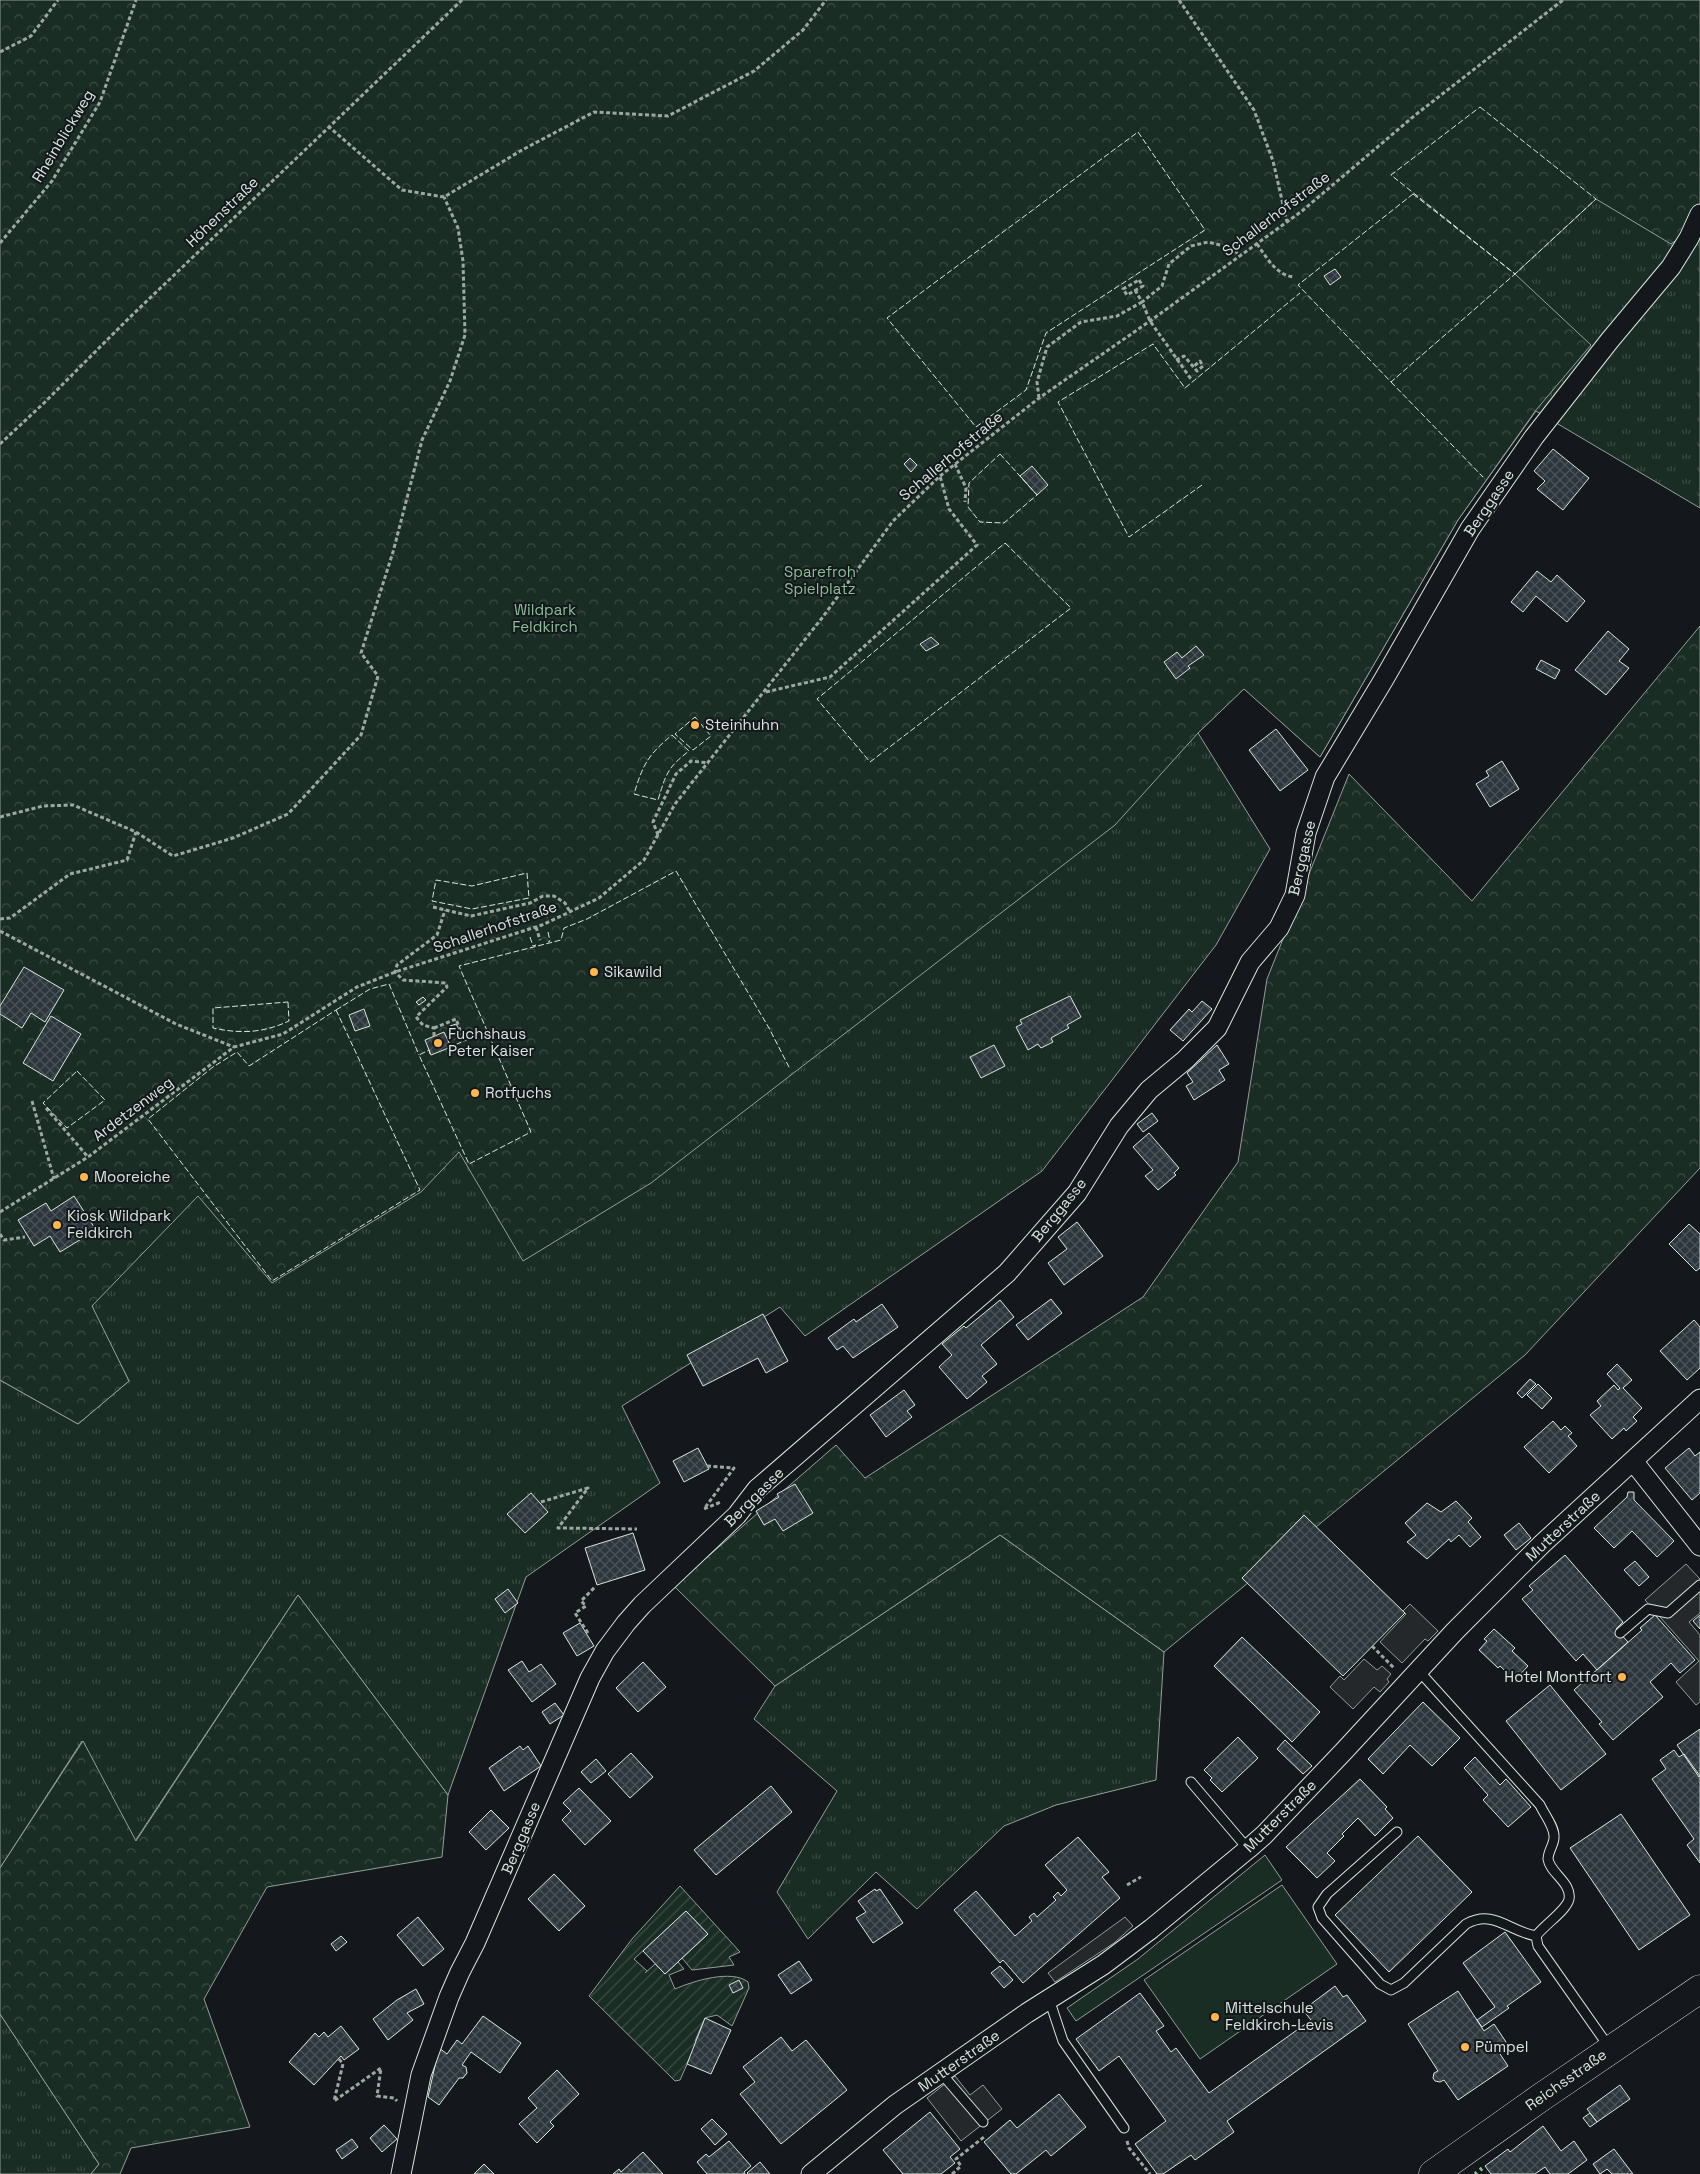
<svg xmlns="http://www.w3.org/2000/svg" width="1700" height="2174" viewBox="0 0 1700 2174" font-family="'Space Grotesk',sans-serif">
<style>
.grass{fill:url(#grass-tufts);stroke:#939e99}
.forest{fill:url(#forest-crowns);stroke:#939e99}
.garden{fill:url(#garden-furrows);stroke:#939e99}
.pitch{fill:#1a2d24;stroke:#939e99}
.parking{fill:#24282b;stroke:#939e99}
.building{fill:url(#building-cross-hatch);stroke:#d8e6dc}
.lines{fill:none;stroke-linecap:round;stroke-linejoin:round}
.lane-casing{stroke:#d8e6dc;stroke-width:11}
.street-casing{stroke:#d8e6dc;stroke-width:21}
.primary-casing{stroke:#d8e6dc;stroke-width:29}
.path{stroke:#9da8a2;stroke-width:3;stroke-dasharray:4 2.5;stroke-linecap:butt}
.lane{stroke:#14181c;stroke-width:9}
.street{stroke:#14181c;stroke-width:19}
.primary{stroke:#14181c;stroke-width:28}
.hedge{stroke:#8ac095;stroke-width:4;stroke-dasharray:2.5 4;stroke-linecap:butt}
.fence{stroke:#d8e6dc;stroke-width:1;stroke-dasharray:6 2.5;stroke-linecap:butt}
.poi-dot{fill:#ffb74d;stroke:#14181c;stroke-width:2}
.labels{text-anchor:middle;stroke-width:4;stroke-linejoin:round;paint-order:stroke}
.street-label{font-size:15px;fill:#d8e6dc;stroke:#14181c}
.park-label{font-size:15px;fill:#8ac095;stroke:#14181c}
.poi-label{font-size:15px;fill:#d8e6dc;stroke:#14181c;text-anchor:start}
</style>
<defs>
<pattern id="grass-tufts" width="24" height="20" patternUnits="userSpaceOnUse" patternTransform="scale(1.25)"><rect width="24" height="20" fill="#1a2d24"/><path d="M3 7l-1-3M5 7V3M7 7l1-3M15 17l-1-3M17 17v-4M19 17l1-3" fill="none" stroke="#3b4b43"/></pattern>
<pattern id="forest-crowns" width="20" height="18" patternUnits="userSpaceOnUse" patternTransform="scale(1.25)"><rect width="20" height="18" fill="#1a2d24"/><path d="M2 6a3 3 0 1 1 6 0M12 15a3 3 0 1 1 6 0" fill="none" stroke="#3b4b43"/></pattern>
<pattern id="garden-furrows" width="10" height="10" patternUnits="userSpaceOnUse" patternTransform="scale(1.25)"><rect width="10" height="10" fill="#1a2d24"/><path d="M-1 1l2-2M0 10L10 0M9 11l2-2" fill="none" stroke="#3b4b43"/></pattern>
<pattern id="building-cross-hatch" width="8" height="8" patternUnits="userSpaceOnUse" patternTransform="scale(1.25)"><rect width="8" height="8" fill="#2c363c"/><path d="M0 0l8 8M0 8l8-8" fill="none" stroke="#4a5358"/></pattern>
</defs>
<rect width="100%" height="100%" fill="#14181c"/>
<!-- grass -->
<path class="grass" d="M1480,107l220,116v285l-164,-97 -78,109 -138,237 -76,-69 -46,45 72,116 -54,96 -174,226 -237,165 -25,-29 -158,99 38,77 -134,94 -78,218 -150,-200 -163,246 -53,-100 -82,127v-488l78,44 51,-43 -38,-75 300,-313z
M1000,1535l164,117 -8,128 -100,25 -52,21 -87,83 -41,-37 -68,67 -31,-47 60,-101 -83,-72 21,-33z
M0,2014l99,150 -8,10h-91z"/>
<!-- forest -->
<path class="forest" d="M0,0h1700v223l-29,21 -75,-45 -81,75 76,71 -55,65 -78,110 -138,237 -76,-68 -46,44 -83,92 -464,358 -128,78 -64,-109 -38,40 -149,91 -74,-87 -106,110 37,75 -51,43 -78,-44z
M1700,626v542l-175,187 -361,297 -164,-117 -225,151 -101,-100 162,-141 29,33 278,-181 95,-135 29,-183 82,-205 123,127z
M298,1595l150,200 -6,62 -175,30 -63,112 46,128 -119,21 -11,26h-29l8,-10 -99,-150v-146l83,-127 53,100z"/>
<!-- garden -->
<path class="garden" d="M680,1886l60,66 -11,5 5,8 -42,5 -10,-12 26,-24 -22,-23 -52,48 13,12 -2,2 10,-9 10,10 13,-12 6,7 -15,6 6,14c18,-8 57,-20 73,-7l1,6 -17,38 -15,-11 -12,3 -10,23 2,1 -17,38 -5,1 -86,-85 43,-57z"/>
<!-- pitch -->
<path class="pitch" d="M1265,1855l17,25 -206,141 -9,-13 71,-49z
M1282,1885l55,79 -137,95 -56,-79z"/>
<!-- parking -->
<path class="parking" d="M1686,1564l14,15v34l-11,9 11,13v67l-4,3 -20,-23 23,-21 -54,-61z
M1410,1604l28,27 -10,10 -3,-2 -23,24 -22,-21 26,-28 -3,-3z
M1364,1659l13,11 5,-4 9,8 -4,5 2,3 -9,10 -6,-5 -21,22 -23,-22 10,-11 4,4z
M1125,1917l8,9 -19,17 -59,39 -7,-9z
M955,2076l15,19 13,-10 19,24 -41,32 -34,-43z"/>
<!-- building -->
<path class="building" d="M1335,269l6,8 -11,8 -6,-9z
M1553,449l36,29 -26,32 -26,-21 8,-8 -11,-10z
M910,458l7,7 -6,7 -7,-8z
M1032,466l16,19 -11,10 -17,-19z
M1537,571l14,11 6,-7 28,26 -18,21 -31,-26 -13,16 -12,-10z
M1608,631l21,18 -10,12 10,7 -23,27 -31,-25z
M931,637l8,7 -13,7 -6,-7z
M1196,646l8,9 -16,11 2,2 -14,11 -12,-17 13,-10 5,6z
M1541,660l19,10 -5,9 -19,-10z
M1276,729l32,41 -28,21 -31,-41z
M1502,761l17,28 -29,18 -14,-23 13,-8 -3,-5z
M24,967l40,23 -19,32 -14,-9 -9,15 -22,-14v-8z
M1070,996l11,21 -14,8 2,3 -18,10 2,4 -12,6 -3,-4 -10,6 -12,-23 6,-3 -2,-4z
M423,997l3,3 -7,5 -3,-3z
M1202,1001l10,8 -29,32 -13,-11 19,-21 3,3z
M364,1009l6,17 -15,5 -6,-16z
M51,1016l30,18 -28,47 -30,-18z
M456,1024l2,3 -6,3 -2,-4z
M444,1032l7,15 -20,8 -6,-15z
M994,1045l11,21 -24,12 -11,-21z
M1217,1045l12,19 -10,6 6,10 -31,20 -8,-14 7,-4 -6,-9z
M1152,1113l6,8 -15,11 -6,-8z
M1149,1133l30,35 -5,5 2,2 -18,15 -13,-14 8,-6 -20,-23z
M74,1196l22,34 -36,22 -10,-16 -16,10 -16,-26 28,-17 5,8z
M1077,1222l26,34 -39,29 -16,-22 19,-14 -9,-12z
M1689,1224l11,10v34l-4,3 -27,-27z
M1051,1299l11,14 -34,27 -12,-15z
M1000,1300l14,17 -33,28 16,19 -15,12 5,6 -20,17 -28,-32 13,-12 -10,-11 22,-18 2,2z
M882,1304l16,23 -45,31 -10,-12 -6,4 -9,-12 26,-19 2,3z
M763,1314l25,47 -22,12 -8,-15 -55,28 -16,-31z
M1694,1320l6,7v41l-13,12 -27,-29z
M1617,1364l15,16 -9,8 19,20 -9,9 4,4 -11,10 -2,-3 -12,11 -22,-24 11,-9 -4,-5 17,-16 4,5 2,-2 -13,-14z
M1530,1379l6,5 -14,14 -5,-5z
M1538,1384l14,14 -10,11 -15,-14z
M904,1390l11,15 -8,6 5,6 -26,20 -16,-22z
M1553,1421l8,9 4,-4 7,7 -4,3 9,10 -28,27 -25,-26z
M698,1448l11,21 -25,13 -11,-21z
M1689,1448l6,8 5,-4v41l-8,7 -27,-32z
M795,1484l18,29 -30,18 -8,-12 -11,6 -8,-14 23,-14 -2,-3z
M1628,1492h6v8l40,41 -17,16 -25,-26 -18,17 -20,-20 33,-31z
M531,1493l17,19 -23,21 -18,-19z
M1456,1501l16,17 -4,4 13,15 -11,10 -11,-12 -8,7 -2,-3 -22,20 -20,-17 9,-7 -11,-12 22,-20 14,9z
M1304,1515l101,98 -62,63 -101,-98z
M1519,1523l12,15 -15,12 -12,-15z
M633,1533l12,37 -48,15 -12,-37z
M1565,1555l58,67 -7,7 12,13 -31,28 -14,-16 -7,7 -54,-62 11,-9 -4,-4z
M1635,1561l14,16 -10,9 -15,-16z
M508,1589l10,14 -13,10 -10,-14z
M1655,1615l40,45 -15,13 -9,-10 -21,19 13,15 -50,43 -14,-16 3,-2 -28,-32 68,-60 -2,-2z
M1700,1615v14l-7,-8z
M580,1623l14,23 -17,10 -14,-23z
M1494,1629l21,19 -3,3 16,15 -13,14 -15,-14 -2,2 -19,-18 8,-9 -3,-2z
M1242,1637l78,75 -28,30 -78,-76z
M522,1661l7,11 12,-8 15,20 -24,18 -24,-32z
M643,1662l23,25 -28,25 -22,-24z
M1550,1685l56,69 -45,36 -55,-69z
M1423,1702l37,36 -28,28 -22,-21 -27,29 -15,-15z
M555,1703l9,12 -14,9 -8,-12z
M1700,1729v47l-1,1 -22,-32z
M1238,1737l20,21 -36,34 -12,-12 2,-2 -8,-8z
M1285,1740l27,26 -9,8 -26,-25z
M520,1746l3,4 5,-4 13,20 -37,25 -15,-23z
M1674,1750l5,7 5,-3 16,22v87l-13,-18 7,-6 -42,-60 14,-10 -6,-9z
M631,1753l22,24 -23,21 -22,-24z
M1475,1757l25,28 6,-6 25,28 -23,20 -25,-27 5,-5 -24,-27z
M596,1759l10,12 -15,12 -10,-11z
M1360,1779l27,28 -2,2 8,9 -18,18 -17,-18 -16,16 2,2 -17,17 8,8 -18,17 -31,-31z
M771,1786l21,26 -76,63 -22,-25z
M579,1788l32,33 -26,24 -23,-25 9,-9 -8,-8z
M491,1810l18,18 -23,22 -17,-18z
M1621,1814l69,101 -51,35 -69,-102z
M1418,1836l54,56 -83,80 -54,-57z
M1078,1837l31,35 -7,5 18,21 -97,85 -20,-23 -3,3 -46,-53 22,-19 39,45 17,-15 -3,-4 5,-4 3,4 19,-17 -3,-3 5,-5 3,4 6,-6 -22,-25z
M554,1874l31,32 -26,25 -31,-32z
M875,1889l1,2 4,-2 23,34 -30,20 -17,-25 10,-6 -8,-11z
M686,1911l22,23 -43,40 -22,-23z
M418,1917l26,32 -21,17 -26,-31z
M1505,1932l36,50 -34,24 2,2 -27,19 -5,-7 18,-13 -32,-44z
M341,1936l6,6 -11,9 -5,-7z
M799,1961l13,19 -21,14 -13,-19z
M1000,1966l13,14 -9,8 -13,-15z
M739,1980l4,8 -10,5 -4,-8z
M1335,1986l8,11 4,-2 19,26 -139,100 7,11 -39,28 -4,-5 -28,19h-6l-22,-30 31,-23 -47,-65 -20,15 -23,-32 64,-46 24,33 -8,5 15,21 5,-4 33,45 102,-73 -8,-10z
M416,1989l8,15 -17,9 6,7 -25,20 -15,-21 24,-19z
M1458,1991l26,40 10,-7 14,21 -1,3 -9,3 10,15 -50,34 -14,-20 -4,2 -5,-1 -2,-3 1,-5 4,-2 -30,-47z
M483,2016l38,27 -21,30 -29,-21 -9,13 4,2 1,6 -4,5h-4l-20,27 -11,-8 11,-49 8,6 10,-14 5,4z
M705,2018l26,12 -20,44 -24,-10z
M341,2026l18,23 -15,11 -3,-4 -27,29 -25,-23 26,-29 4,4 5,-5 4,5z
M781,2037l11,14 14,-11 41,50 -66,54 -41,-50 15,-12 -12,-15z
M557,2070l22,24 -29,28 4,4 -17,17 -18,-19 18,-16 -9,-10z
M1620,2085l10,14 -33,23 -10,-13z
M1059,2094l27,33 -35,29 -5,-6 -30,24h-5l-27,-32 26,-22 7,8z
M930,2112l30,37 -10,8 5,6 -14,11h-38l-20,-24z
M1590,2113l7,9 -7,5 -7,-9z
M712,2119l15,15 -12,11 -14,-16z
M384,2125l13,14 -15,13 -12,-14z
M1543,2126l18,25 13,-10 13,19 -19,14h-18l-5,-7 -10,7h-44l-6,-8 23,-17 2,3z
M352,2139l6,8 -16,12 -6,-9z
M729,2141l22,25 -7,6 1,2h-38l-10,-12 9,-8 3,3z
M1614,2149l19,25h-21l-5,-5 -7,5 -7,-10z
M643,2152l20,22h-50l6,-5 2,3z
M760,2162l10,12h-22l-1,-1z
M484,2164l10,10h-20z"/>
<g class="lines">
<defs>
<path id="lane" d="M1620,1633l28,-24 20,4 32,-28
M1418,1670l122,135c4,9 14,21 14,31 1,7 -6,15 -6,23 2,14 24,24 21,40 -2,11 -25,26 -33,37l2,10 71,101
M1191,1782l57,67
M1397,1832l-70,62 -9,13 4,11 58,66 11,6 13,-7 62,-59c28,-15 42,7 70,12
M1049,1999l14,42 61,87
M941,2073l42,49"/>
<path id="street" d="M1633,1461l67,85
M401,2174l20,-99 28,-78 11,-25 15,-29 115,-265 15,-27 21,-28 16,-18 95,-90 20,-26 250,-216 70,-80 42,-67 30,-36 36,-30 32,-32 33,-66 29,-34 16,-33 11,-62 19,-56 59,-98 86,-150 64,-92 76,-97 61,-73 18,-29 11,-24
M811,2174l84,-69 132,-92 76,-48 48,-36 97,-80 16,-14 80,-84 111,-120 87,-87 158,-145"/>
<path id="primary" d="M1433,2174l107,-76 160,-109"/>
</defs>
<!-- lane casing -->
<use href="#lane" class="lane-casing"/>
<!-- street casing -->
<use href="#street" class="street-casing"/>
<!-- primary casing -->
<use href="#primary" class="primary-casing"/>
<!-- path -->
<path class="path" d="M1179,0l75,110 19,51 14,61
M0,52l31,-16 27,-36
M328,126l74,64 42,7 78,-47 72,-38 74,4 86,-45 49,-41 23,-30
M0,243l52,-62 48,-79 36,-102
M1257,244c10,14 19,31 37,33
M1139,280l4,6 -16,9 -4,-6z
M1135,290l7,12 20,-16 7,-22 22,-18 17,-4 20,5 13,8
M1176,360l8,-4 13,15 6,-5 -3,-5 -7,6
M1039,398l-2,-16 10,-35 34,-25 36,-6 25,-14 8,19 41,58
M0,444l45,-42 82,-82 335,-320
M955,464l11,24 -1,14
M766,692l64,-15 147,-132 -28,-36 -9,-33
M0,817l43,-11 30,-1 63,27 37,24 60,-18 55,-24 73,-79 17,-59 -17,-23 32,-101 29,-112 28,-59 15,-46 -2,-74 -5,-33 -14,-31
M658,835l-5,-13 23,-48 15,-13 18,2
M433,907l38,9 59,-13 13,-7h11l11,7 5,9
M0,919l10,-1 60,-44 57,-14 9,-28
M536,927l4,13
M0,931l176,93 58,23
M434,1028l22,-9 7,19
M434,1036v-8l-11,-3 -7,-8 31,-30 -1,-4 -43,-3 -8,-8 2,-7 40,-30 8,-25
M32,1101l22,78
M46,1108l42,49
M0,1212l88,-55 146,-110 49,-13 74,-47 38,-15 147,-47 57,-27 45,-38 31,-56 147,-186 71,-97 47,-45 99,-78 111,-77 152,-110 112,-95 149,-116
M0,1234l4,6 21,-3
M707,1466l27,2 -30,41 17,-7
M541,1502l47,-14 -30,40 79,1
M588,1633l-13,-20 11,-7 -5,-5 14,-14
M1372,1646l23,23
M1127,1885l14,-8
M339,2059l4,5 -9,37 47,-33 -4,28 17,2 3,3
M1127,2141l2,7 21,26
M952,2174l9,-8 -5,-7 28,-22"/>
<!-- lane -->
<use href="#lane" class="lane"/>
<!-- street -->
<use href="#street" class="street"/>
<!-- primary -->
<use href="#primary" class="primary"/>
<!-- hedge -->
<path class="hedge" d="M1475,2174l10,-8"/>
<!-- fence -->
<path class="fence" d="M1480,107l116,92 -81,75 -124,-99z
M1138,132l67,98 -159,103 -20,57 -50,37 -89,-109z
M1413,194l102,80 -124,108 -93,-97z
M1391,382l92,95
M1000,454l37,41 -33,28 -24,-1 -12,-15 1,-24z
M1202,485l-73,52 -71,-135 95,-58 32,44 115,-95
M1005,543l66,65 -201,154 -53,-63z
M695,717l16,19 -18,14 -18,-16z
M672,735l17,16c-22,17 -23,23 -31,49l-24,-6c9,-30 14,-39 38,-59z
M527,873l2,25 -57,11 -40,-8 4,-21 36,6z
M548,932l2,9 -2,1
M530,937l3,9 3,-1
M288,1002l1,19c-26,12 -48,13 -76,7v-20z
M336,1010l84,180 -148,91 -124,-162 65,-52 24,-15 12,14z
M336,1010l34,-21 19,-5 30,71
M448,1048l39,-17
M430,1054l-1,-4 -10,5 50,109 62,-32 -72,-166 102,-26 3,-12 23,-9 89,-48 93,157 21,41
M77,1071l28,29 -38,28 -24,-25z"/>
</g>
<!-- markers -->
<g class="poi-dot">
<circle cx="695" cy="725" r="5"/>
<circle cx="594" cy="972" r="5"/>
<circle cx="438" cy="1043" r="5"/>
<circle cx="475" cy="1093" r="5"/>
<circle cx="84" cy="1177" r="5"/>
<circle cx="57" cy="1225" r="5"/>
<circle cx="1622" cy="1677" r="5"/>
<circle cx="1215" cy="2017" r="5"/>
<circle cx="1465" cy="2047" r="5"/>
</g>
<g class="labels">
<!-- street labels -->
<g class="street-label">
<text transform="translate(63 136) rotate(-59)" y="5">Rheinblickweg</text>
<text transform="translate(222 212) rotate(-44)" y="5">Höhenstraße</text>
<text transform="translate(1276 214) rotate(-37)" y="5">Schallerhofstraße</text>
<text transform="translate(951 456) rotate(-40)" y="5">Schallerhofstraße</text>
<text transform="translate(1489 503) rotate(-56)" y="5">Berggasse</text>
<text transform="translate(1302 858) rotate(-77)" y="5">Berggasse</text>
<text transform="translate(495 927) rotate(-19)" y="5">Schallerhofstraße</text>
<text transform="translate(133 1109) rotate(-37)" y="5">Ardetzenweg</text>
<text transform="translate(1059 1210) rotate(-51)" y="5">Berggasse</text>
<text transform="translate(754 1497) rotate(-45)" y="5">Berggasse</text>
<text transform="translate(1563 1526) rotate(-43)" y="5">Mutterstraße</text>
<text transform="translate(1280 1816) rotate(-45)" y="5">Mutterstraße</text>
<text transform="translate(521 1838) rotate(-67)" y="5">Berggasse</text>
<text transform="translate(959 2061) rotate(-35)" y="5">Mutterstraße</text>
<text transform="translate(1566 2080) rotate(-35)" y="5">Reichsstraße</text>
</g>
<!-- park labels -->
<g class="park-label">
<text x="820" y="577">Sparefroh<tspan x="820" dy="17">Spielplatz</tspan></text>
<text x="545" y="615">Wildpark<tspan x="545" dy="17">Feldkirch</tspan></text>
</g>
<!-- poi labels -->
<g class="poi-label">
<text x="705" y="730">Steinhuhn</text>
<text x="604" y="977">Sikawild</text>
<text x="448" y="1039">Fuchshaus<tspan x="448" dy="17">Peter Kaiser</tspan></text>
<text x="485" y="1098">Rotfuchs</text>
<text x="94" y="1182">Mooreiche</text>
<text x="67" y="1221">Kiosk Wildpark<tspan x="67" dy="17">Feldkirch</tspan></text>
<text x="1612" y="1682" text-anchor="end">Hotel Montfort</text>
<text x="1225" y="2013">Mittelschule<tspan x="1225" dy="17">Feldkirch-Levis</tspan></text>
<text x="1475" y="2052">Pümpel</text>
</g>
</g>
</svg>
